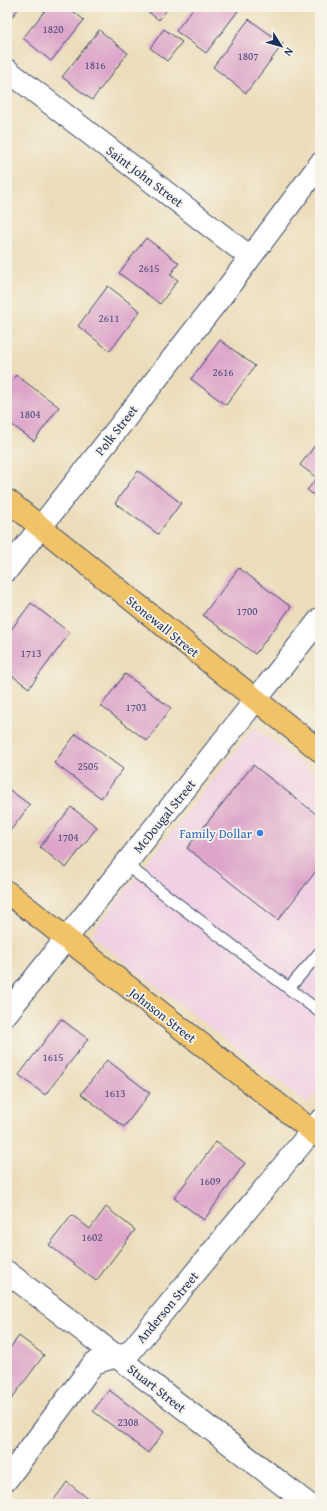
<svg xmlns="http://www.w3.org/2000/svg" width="327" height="1511" viewBox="0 0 327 1511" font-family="'Gentium Book Plus',serif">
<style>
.built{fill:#f0d0e4}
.building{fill:#dda4c9}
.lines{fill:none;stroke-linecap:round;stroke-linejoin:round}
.lane-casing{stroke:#3a496c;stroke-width:13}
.street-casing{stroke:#3a496c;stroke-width:24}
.primary-casing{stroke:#3a496c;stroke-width:24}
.lane{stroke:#fff;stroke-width:11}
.street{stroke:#fff;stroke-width:22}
.primary{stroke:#f1c369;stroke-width:22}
.shop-dot{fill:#3f7fe0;stroke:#f7f3e8;stroke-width:1.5}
.labels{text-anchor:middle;stroke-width:3.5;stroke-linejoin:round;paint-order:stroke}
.number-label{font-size:11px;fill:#4c4c79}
.street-label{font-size:13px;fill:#1b2f5e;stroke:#f7f3e8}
.shop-label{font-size:13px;fill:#366cbe;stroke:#f7f3e8;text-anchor:end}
</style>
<rect width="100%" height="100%" fill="#f7f3e8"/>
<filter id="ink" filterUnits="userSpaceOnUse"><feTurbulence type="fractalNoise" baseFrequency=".025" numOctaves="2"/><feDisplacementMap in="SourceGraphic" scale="8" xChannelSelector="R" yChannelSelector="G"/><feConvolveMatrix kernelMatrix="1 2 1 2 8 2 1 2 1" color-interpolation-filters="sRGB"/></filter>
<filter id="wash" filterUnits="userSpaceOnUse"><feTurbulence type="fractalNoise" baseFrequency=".012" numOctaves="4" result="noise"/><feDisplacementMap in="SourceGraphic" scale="16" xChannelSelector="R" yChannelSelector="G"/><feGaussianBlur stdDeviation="0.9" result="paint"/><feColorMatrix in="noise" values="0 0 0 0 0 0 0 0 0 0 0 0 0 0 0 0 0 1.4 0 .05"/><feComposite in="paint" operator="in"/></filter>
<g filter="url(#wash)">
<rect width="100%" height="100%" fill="#ebddb9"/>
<!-- built -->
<path class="built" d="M254,727l66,51v310l-12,16 -217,-169z"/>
<g id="blocks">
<!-- building -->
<path class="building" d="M7,7h13l-13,16z
M48,7h20l16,13 -33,41 -28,-23z
M142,7h27l-10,13z
M194,7h47l-35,46 -30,-22z
M249,19l34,25 -37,49 -33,-26z
M164,29l18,13 -15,19 -17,-13z
M99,30l29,23 -36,47 -30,-23z
M146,238l33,25 -9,12 8,5 -18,24 -41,-31z
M108,286l32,25 -30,40 -32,-25z
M220,340l35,26 -29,39 -35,-26z
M16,375l43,32 -25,34 -27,-20v-33z
M320,439v61l-13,-10 10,-12 -17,-13z
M138,471l43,32 -23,31 -43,-31z
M239,568l52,39 -36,47 -52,-39z
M31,603l39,30 -41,55 -22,-16v-37z
M125,674l46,34 -24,33 -46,-35z
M76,734l47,35 -22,29 -47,-35z
M253,765l67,52v49l-42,54 -91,-72z
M7,788l23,17 -23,30z
M71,807l26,20 -31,41 -26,-21z
M61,1019l27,20 -43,56 -26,-20z
M107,1060l43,33 -26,34 -43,-33z
M216,1142l29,21 -41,57 -30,-22z
M106,1207l29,23 -39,51 -47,-36 23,-30 18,14z
M19,1336l25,19 -34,46 -3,-2v-47z
M109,1390l55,42 -16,21 -55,-42z
M67,1482l28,22h-44z"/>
</g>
</g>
<g filter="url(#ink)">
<use href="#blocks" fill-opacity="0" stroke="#3a496c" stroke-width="1"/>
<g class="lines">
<defs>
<path id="lane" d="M125,864l195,148
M289,988l31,-36"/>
<path id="street" d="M7,70l243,187
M7,570l219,-280 94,-126
M7,1013l313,-394
M7,1272l301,232
M7,1479l87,-116 36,-11 190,-231"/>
<path id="primary" d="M7,500l313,251
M7,892l313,245"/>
</defs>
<!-- lane casing -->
<use href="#lane" class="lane-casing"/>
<!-- street casing -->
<use href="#street" class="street-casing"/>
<!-- primary casing -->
<use href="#primary" class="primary-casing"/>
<!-- lane -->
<use href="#lane" class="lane"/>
<!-- street -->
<use href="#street" class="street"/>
<!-- primary -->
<use href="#primary" class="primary"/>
</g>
</g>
<!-- markers -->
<circle class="shop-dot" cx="260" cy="833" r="4"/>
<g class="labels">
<!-- number labels -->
<g class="number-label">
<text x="53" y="33">1820</text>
<text x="248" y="60">1807</text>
<text x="95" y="69">1816</text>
<text x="149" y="272">2615</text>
<text x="109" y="322">2611</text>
<text x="223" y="376">2616</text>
<text x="30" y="418">1804</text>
<text x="247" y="615">1700</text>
<text x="31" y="657">1713</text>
<text x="136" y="711">1703</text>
<text x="88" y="770">2505</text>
<text x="68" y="841">1704</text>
<text x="53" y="1061">1615</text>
<text x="115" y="1097">1613</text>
<text x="210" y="1185">1609</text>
<text x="92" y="1241">1602</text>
<text x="128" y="1426">2308</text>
</g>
<!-- street labels -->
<g class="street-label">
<text transform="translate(145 176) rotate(37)" y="5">Saint John Street</text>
<text transform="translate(116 430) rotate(-52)" y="5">Polk Street</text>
<text transform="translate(163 626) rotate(39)" y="5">Stonewall Street</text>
<text transform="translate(164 816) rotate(-51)" y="5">McDougal Street</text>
<text transform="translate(163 1015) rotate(38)" y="5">Johnson Street</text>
<text transform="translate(167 1307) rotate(-50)" y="5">Anderson Street</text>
<text transform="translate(157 1388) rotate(38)" y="5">Stuart Street</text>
</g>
<!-- shop labels -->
<g class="shop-label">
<text x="252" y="838">Family Dollar</text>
</g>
</g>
<!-- margin -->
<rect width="327" height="1511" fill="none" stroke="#f7f3e8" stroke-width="24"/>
<!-- north arrow -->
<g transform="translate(281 46) rotate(127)" stroke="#f7f3e8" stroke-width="3" paint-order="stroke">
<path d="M0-3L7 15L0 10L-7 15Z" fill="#1b2f5e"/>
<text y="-6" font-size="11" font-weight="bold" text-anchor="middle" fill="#1b2f5e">N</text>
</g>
</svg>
